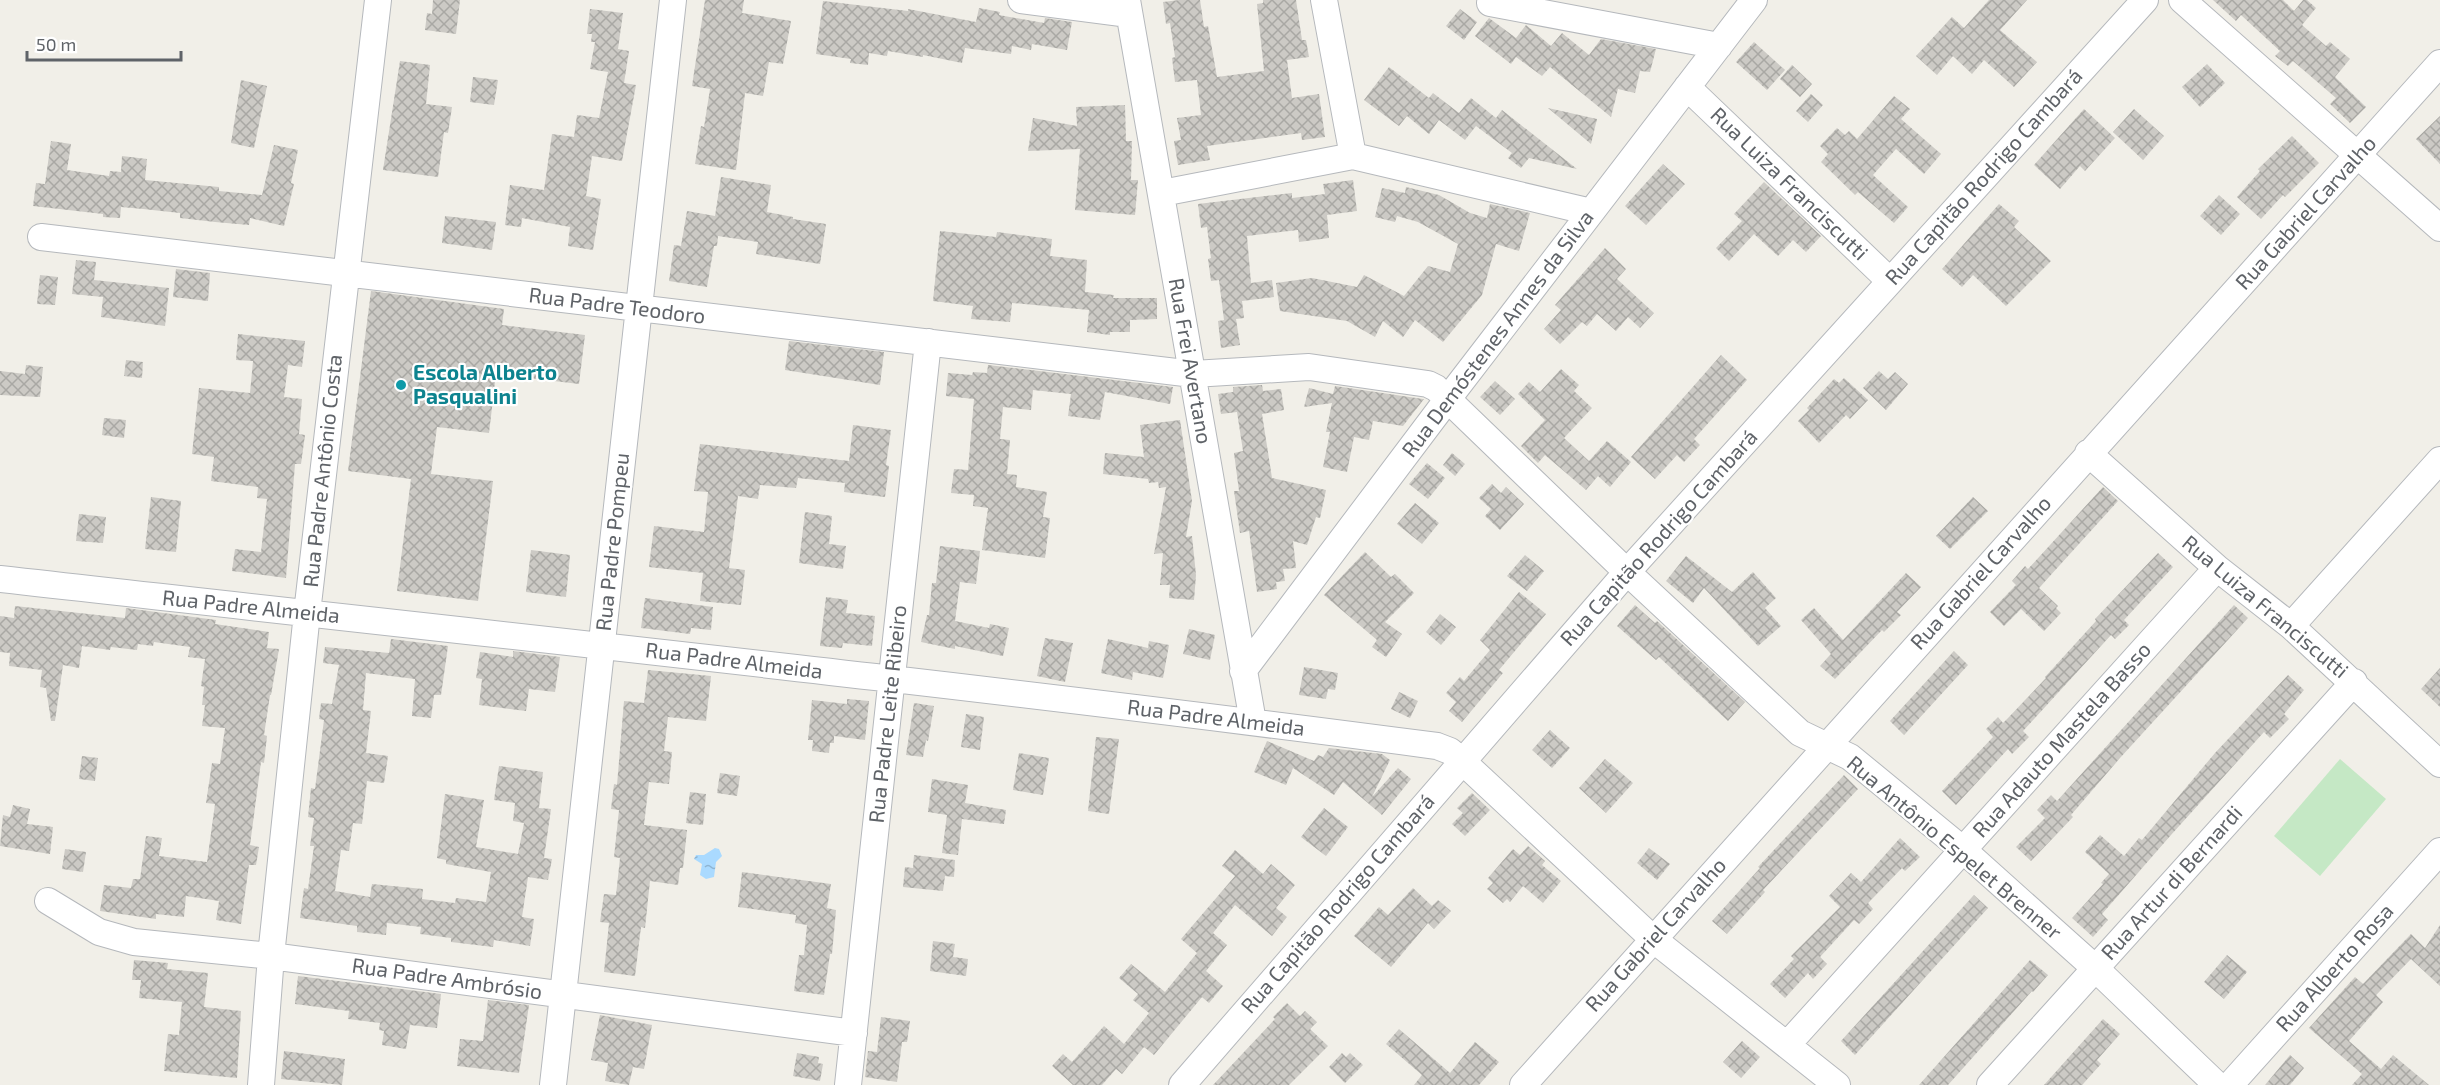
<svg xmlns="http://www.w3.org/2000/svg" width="2440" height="1085" viewBox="0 0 2440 1085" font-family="'Exo 2',sans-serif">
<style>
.park{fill:#c5e8c5}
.water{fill:url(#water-ripples)}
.building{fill:url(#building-cross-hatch)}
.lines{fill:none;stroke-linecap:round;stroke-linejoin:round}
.minor-casing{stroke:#b5b8bc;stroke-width:28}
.minor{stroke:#fff;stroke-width:26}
.culture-dot{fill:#0f9aa8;stroke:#fff;stroke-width:2}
.labels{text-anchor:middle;stroke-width:4.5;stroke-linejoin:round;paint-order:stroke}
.street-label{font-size:21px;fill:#5f6368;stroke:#fff}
.culture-label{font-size:21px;font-weight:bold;fill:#0d838f;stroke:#fff;text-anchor:start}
</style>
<defs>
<pattern id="water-ripples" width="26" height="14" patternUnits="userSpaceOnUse" patternTransform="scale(1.5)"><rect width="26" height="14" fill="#aadaff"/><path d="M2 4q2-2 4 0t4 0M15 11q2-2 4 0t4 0" fill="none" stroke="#8eb4d2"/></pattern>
<pattern id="building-cross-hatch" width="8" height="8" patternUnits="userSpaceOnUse" patternTransform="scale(1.5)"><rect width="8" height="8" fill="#cccac5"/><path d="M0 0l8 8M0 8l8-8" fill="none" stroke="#a9a8a4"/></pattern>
</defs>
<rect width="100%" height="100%" fill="#f1efe8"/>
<!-- park -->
<path class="park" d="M2340,759l46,40 -66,77 -46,-40z"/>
<!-- water -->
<path class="water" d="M715,848l4,1 3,7 -6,6 -2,15 -8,2 -6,-4 2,-11 -8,-5 2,-4h8z"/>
<!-- building -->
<path class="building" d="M433,0h27l-4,34 -31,-4 2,-17 5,1z
M705,0h39l-2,13 49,8 -8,43 -14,-2 -6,34 -18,-3 -9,77 -41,-6 6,-38 3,1 6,-38 -18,-3z
M1179,0h21l4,27 4,-1 9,51 47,-6 -7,-67 6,-1v-3h33l6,40h4l3,17 -22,3 5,38 27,-4 6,43 -23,3 -1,-7 -94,13 3,14 -32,5 -4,-24 7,-1 -4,-22 24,-3 -4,-35 -22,2 -3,-24 3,-1 -5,-34 -4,1 -3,-22z
M1989,0h38l-27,30 37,32 -23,25 -30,-27 -12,14 -19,-18 -16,19 -21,-19 36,-39 12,11z
M2213,0h70l11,11 9,-11h4l9,8 -14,17 24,21 4,-4 20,17 -15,18 31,30 -16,16 -20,-19 6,-6 -43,-37 -5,5 -13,-10 5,-5 -39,-36 -5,6z
M823,1l85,10v-2l68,13 3,-14 21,4 -1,3 45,8 1,-5 27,4 -5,28 -35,-6 -1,6 -19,-4 -1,8 -46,-6 -3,15 -39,-8v2l-35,-6 -1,5 -18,-3 -1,12 -18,-2 1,-4 -35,-5z
M590,9l33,4 -5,36 11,2 -5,32 12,2 -14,76 -30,-5 -6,40 15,3 -8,51 -25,-4 2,-19 -48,-9 -1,9 -16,-2 5,-40 34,5 8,-56 22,3 3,-22 22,3 9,-46 -18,-3 5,-27h-4l1,-8h-5z
M1460,9l17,13 -13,18 -18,-14z
M1489,18l27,20 10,-13 25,21 11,-13 27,22 12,-16 55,10 -6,23 -10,-1 -5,22 -17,-4 -7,28 -61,-50 -8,9 -26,-19 -5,7 -36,-28z
M1754,42l31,28 -18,20 -31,-28z
M400,61l30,4 -4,39 26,3 -4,26 -4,-1 -6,45 -55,-7z
M2207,64l18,19 -25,24 -18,-20z
M1792,65l20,19 -12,13 -20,-18z
M1389,67l40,31 4,-5 26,20 12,-15 25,20 6,-8 75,59 -48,-11 -8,10 -13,-10 4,-5 -36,-27 -11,14 -26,-20 -10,14 -22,-18 -8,10 -35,-26z
M473,77l25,3 -4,25 -24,-3z
M241,80l26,6 -13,62 -23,-5z
M1811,94l12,11 -15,17 -12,-11z
M1894,96l16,13 -9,10 40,35 -17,20 -28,-25 -23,26 35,32 -14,16 -36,-31 -3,3 -34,-33 7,-8 -8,-8 17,-18 8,7 4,-4 8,8z
M1125,105l1,36h6l-1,39h7l-3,35 -60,-5 5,-61 -52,2 5,-33 44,8 -1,-19z
M1548,108l49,11 -6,25z
M2084,109l31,29 -30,33 -5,-5 -20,23 -26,-24z
M2134,109l30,27 -21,24 -30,-28z
M2440,116v48l-24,-25z
M2292,136l27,27 -34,34 -2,-2 -22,24 -24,-22 23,-26 -2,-2z
M51,141l20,3 -4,26 42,6 1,-5 11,1 1,-16 25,3 -2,21 74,7v4l43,4 12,-50 24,5 -7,33 3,1 -10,42 -34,-8 -1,7 -34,-3 -35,-4v-5l-37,-4 -22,-2 -1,11 -17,-1v-3l-70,-8 3,-23 9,1z
M1663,164l22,20 -39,41 -21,-19z
M721,177l50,8 -4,27 26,5v2l33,5 -6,40 -64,-10 2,-12 -40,-6 -1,10h-3l-7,41 -38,-6 5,-36 7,1 6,-35 28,5z
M1353,180l4,31 -30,4 2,23 -30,4 -1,-12 -51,6 4,47 21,-3 2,17 -32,4 2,17 -8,1 4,26 -19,3 -3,-27 6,-1 -5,-40 -8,1 -3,-22 3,-1 -4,-31 -6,1 -3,-24 94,-11v5l33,-4 -2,-10z
M1764,182l57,54 -15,16 -13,-12 -15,16 -24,-22 -25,27 -13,-13 26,-27 -8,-7z
M1406,187l33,8 31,18 17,5 3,-14 40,9 -11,38 -23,-7 -14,51 -39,47 -28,-22 -12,17 -20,-16 -8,16 -28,-16 -67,-10 -4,-28 36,-5 45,9 7,-12 40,21 24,-30 22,6 8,-28 -40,-22 -21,-6 -2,6 -20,-5 7,-29 23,5z
M2219,195l21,19 -19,21 -21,-19z
M1999,204l20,17 -5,6 37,34 -45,45 -33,-31 -11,12 -20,-18z
M445,216l51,6 -4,28 -50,-7z
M940,231l56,6 1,-5 55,7 -2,17 37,4 -2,32 29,3 -1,3h44v21l-27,1v12h-20v3l-23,-3 2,-22 -77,-7 -2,19 -39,-3 2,-13 -40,-5z
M1605,248l21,21 -9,10 37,34 -14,15 -12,-11 -12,14 -19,-17 -10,12 -5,-4 -22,22 -16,-15 17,-19 -6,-5z
M76,260l20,2 -2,18 75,8 -4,38 -64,-9 2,-20 -31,-3z
M176,269l34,4 -2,28 -35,-4z
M40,275l18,2 -3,28 -18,-1z
M371,291l133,18 -2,16 83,10 -6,49 -83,-10 -7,59 -52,-6 -6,47 62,7 -15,120 -81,-10 14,-112 -63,-8z
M238,334l67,7 -3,26 -14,-2 -4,32 18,2 -3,35 6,1 -4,29h-6l-9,114 -54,-7 3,-22 26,3 6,-53 -10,-1 1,-11 -47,-6 3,-24 -22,-3 7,-66 51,5 3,-32 -17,-1z
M789,341l95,11 -4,33 -95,-15z
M1721,355l26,25 -53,59 6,6 -16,17 -7,-7 -22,24 -24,-22z
M126,360l17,2 -1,16 -18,-2z
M26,365l17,2 -3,30 -40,-2v-24l25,3z
M988,365l185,22 -3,17 -65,-12 -5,28 -32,-4 3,-22 -38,-4 -2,20 -28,-3 -3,32 10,1 -3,34 10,1 -1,12 31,5 -4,25 7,1 -5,40 -63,-8 6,-42 -15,-2 1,-11 -23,-2 3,-24 14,1 6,-71 -28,-3 2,-23 24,2 1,-3 14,1z
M1561,369l18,16 -5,6 18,17 -28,30 25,23 18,-20 24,21 -21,25 -12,-11 -12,14 -41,-35 -7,8 -17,-17 24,-26 -27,-26 11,-12 11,10z
M1879,371l9,8 7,-7 13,12 -22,26 -23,-22z
M1844,378l24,22 -18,19 -4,-4 -27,28 -21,-22 11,-11 -2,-2 27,-29 5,4z
M1495,381l20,18 -15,16 -20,-18z
M1262,385l1,6 18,-2 3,21 -22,4 10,64 54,12 -6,28 -4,-1 -9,28 -14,-4 3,27 -13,1 2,12 -9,1 1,7 -20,3 -8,-61 -9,2 -6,-42h5l-5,-38 9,-2 -6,-39 -16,2 -3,-20 15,-2v-5z
M1335,386l88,13h1l-21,27 -30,-5 -4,19 -15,-3 -7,35 -24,-5 7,-35h-4l6,-29 -28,4 5,-19 24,6z
M104,418l22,2 -2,18 -22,-3z
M1180,420l12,81 -6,36 6,-1 4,39 -2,25 -25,-2 1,-13h-10l3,-32 -9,1 12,-67 -7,1 -1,-6 -9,1 -1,-4 -45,-5 2,-21 39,4 -4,-32z
M853,425l38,5 -5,35 3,1 -4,31 -41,-5 1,-9 -47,-5 -2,10 -36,-3 -2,14 -20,-3 -9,72 16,2 -4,35 -41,-4 3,-28 -54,-6 5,-41 50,6 4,-40 -14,-1 6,-47 149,17z
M1452,453l13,11 -10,12 -12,-11z
M1427,463l18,15 -17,21 -19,-15z
M1492,484l9,9 5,-6 18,17 -24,26 -15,-14 6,-7 -12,-11z
M2103,487l15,14 -79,87 19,18 -2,2 5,5 -17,18 -23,-22 -17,17 -14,-14 26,-27 -4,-4 13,-15 3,3z
M151,497l30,4 -5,51 -31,-3z
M1973,497l15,14 -38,38 -14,-13z
M1415,503l24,20 -17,21 -25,-20z
M805,512l27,4 -3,28 17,2 -3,23 -44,-6z
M79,514l27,3 -3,26 -27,-2z
M940,546l40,5 -4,33 -16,-2 -5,39 34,7 1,-4 19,4 -6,28 -48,-10v3l-34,-7 6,-27h2l3,-32h4z
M531,550l39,5 -4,42 -40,-5z
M1365,552l26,25 4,-3 19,19 -29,29 17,12 -16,23 -14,-10 5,-7 -53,-45z
M2158,553l15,14 -49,53 5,5 -14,14 -4,-4 -88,96 6,6 -17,17 -4,-5 -52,56 -14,-14 51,-54 -7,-8 12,-12 5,6 6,-6 37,-39 -1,-1 51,-56 -1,-2z
M1525,555l19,16 -17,20 -20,-15z
M1686,556l46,36 21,-20 23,26 -11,10 16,18 -23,20 -54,-58 -11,15 -27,-22z
M1906,573l15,14 -24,25 4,3 -17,17 -2,-2 -47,49 -15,-13 11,-12 -30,-34 13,-12 29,32z
M1519,592l27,22 -47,56 4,3 -41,49 -13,-11 7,-9 -10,-9 14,-16 4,4 26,-31 -10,-10z
M826,597l22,3 -2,13 29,3 -3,30 -29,-3 -1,5 -22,-2z
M645,598l68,9 -2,23 -20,-2 -1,6 -49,-6z
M1635,605l20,18 2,-2 88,81 -17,19 -69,-64 -3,3 -39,-34z
M2234,605l14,13 -128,140 -49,57 2,2 -42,44 -15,-14 29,-29 -8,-8 14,-15 6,6z
M15,606l110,12 1,-10 90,12 -1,4 54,8 -2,16 12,1 -8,46h-1l-6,40 3,1 -3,27 -3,-1 -11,83 9,2 -3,18h-7l-8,59 -25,-4 3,-19 -33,-5 -2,21 -28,-3v5l-56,-8 4,-26 27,3 2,-9h7l6,-43 16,2 -3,18 48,6 8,-58 -9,-1 6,-40 8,1 5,-36 -23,-2 3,-21h-3l2,-18 -3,-1 4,-27 -17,-2 2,-10 -36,-5 -1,4 -15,-2 -1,6 -26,-3 -1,3 -28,-4 -3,22 -16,-3 -8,56h-4l-5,-33 -6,-1 2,-17 -33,-4 1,-13 -10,-1v-36l14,2z
M1440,614l16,13 -15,18 -15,-13z
M1189,629l26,6 -5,25 -27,-6z
M1045,638l28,5 -8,39 -28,-6z
M391,639l57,7 -7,49h-7l-3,23 -19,-2 3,-37 -49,-6 -3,37 8,1 -5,42 22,3 -4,27 -17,-2 -5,43 -9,-1 -4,28 -8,-1 -6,41 35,6 2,-13 51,5 -1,10 33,4 1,-5 30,4 5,-30 -45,-8v-4l-9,-2 8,-64 39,6 -8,47 42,7 6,-31 -11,-2 2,-18 -21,-3 5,-34 44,6 -4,36 12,1 -7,49 8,1 -4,21 -20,-3 -6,40 12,2 -4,27 -36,-6 -1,7 -42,-5v-4l-31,-4 1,-7 -34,-4 -1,12 -29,-3v-6l-57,-8 4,-30 4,1 6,-43h-4l4,-28 -6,-1 3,-29 4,1 9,-69 -5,-1 2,-16 11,1 7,-39 -16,-2 2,-16 64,6z
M1108,639l40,9 1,-7 20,4 -6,33 -30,-6 -1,8 -31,-7z
M513,651l47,6 -5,35 -26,-3 -3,22 -47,-6 3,-26 -6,-1 4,-26 33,5z
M1954,651l14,14 -64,70 -14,-14z
M1304,667l34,6 -3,17 -7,-1 -2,10 -27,-4z
M2440,668v39l-19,-18z
M648,670l63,6 -5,45 -38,-4 -4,34 8,1 -3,32 -20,-2 -5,43 43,5 -4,38h-3l-2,17 -28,-4 -5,47 -4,-1 -6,49 -31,-4 5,-49 -9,-1 4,-28 12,1 4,-37 -6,-1 5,-47 -8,-1 3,-25 3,1 7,-84 20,2z
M2288,675l16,15 -20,24 5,5 -19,19 -6,-6 -93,103 -69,79 6,6 -15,17 -21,-19 31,-34 -2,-1 8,-9 -24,-22 15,-17 24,21 15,-18 3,2 73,-87z
M1399,692l19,9 -8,17 -19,-9z
M847,699l22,2 -4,39 -31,-4v7h-4l-1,10 -17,-2 1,-11h-5l4,-40 35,4z
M914,703l20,3 -6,35 -2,-1 -3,17 -17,-2z
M966,714l18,3 -4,33 -19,-3z
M1550,730l20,18 -18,20 -20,-18z
M1096,737l23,2 -10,75 -21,-3z
M1267,741l47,20 4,-6 5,2 6,-9 53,6 8,6 -18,37 26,-29 13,11 -29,36 -39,-33 -9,13 -41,-27 -7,17 -32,-13z
M1019,753l30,5 -6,37 -30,-5z
M82,756l16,2 -3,23 -16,-2z
M1605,759l28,24 -27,30 -27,-25z
M720,773l20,3 -3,20 -20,-3z
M1844,775l14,14 -95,101 2,2 -38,42 -15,-13 48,-53 -2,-1z
M932,779l36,6 -3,18 41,7 -2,14 -42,-5 -4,36 -16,-2 5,-38 -19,-3z
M690,792l16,2 -3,31 -17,-2z
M1472,793l18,17 -25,26 -13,-12 11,-11 -6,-5z
M13,805l17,4 -3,15 26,3 -3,27 -50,-8 3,-31 7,2z
M1324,808l24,19 -22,29 -25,-19z
M1900,838l20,19 -15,14 -3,-3 -34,35 5,6 -14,15 -5,-4 -34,37 7,7 -14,15 -5,-6 -23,25 -15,-14 24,-25 -3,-3 49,-49 -11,-11 22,-23 10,9z
M1528,846l17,15 -3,4 19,16 -18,22 -20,-17 -13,16 -3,-3 -4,4 -16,-14 6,-6 -5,-5 25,-29 7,6z
M1649,848l21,16 -13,16 -20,-17z
M65,849l21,3 -3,20 -21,-3z
M1235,850l28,24 8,-10 24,21 -19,23 11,9 -15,19 -37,-31 -22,28 14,12 -21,26 17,15 -14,17 -7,-6 -48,58 -10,-8 -22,27 -6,-5 -14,16h-29l-21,-19 11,-12 9,8 32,-36 20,18 25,-31 -16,-13 5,-6 -19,-16 12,-14 34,28 32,-39 -16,-14 54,-63 -13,-10z
M914,855l41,5 -1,17 -9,-1 -2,15 -40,-4 2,-20 8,1z
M742,872l89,12 -4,24 9,2 -4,44h-2l-6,41 -30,-4 5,-36h5l3,-30 -12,-2 1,-8 -58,-8z
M1413,888l19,18 6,-6 13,11 -17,18 -6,-6 -37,44 -37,-31 25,-29 9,8z
M1974,895l14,13 -133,147 -14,-14z
M2440,925v61l-29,-27 -35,36 7,7 -34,39 32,28 12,-14 36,30h-77l10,-11 -53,-46 46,-51 8,7 48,-50 14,14z
M933,941l22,3 -2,13 15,2 -2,17 -36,-5z
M2227,955l20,17 -23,27 -20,-17z
M134,960l34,3 -1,6 41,4 -4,34 37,4 -4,67 -73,-7 4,-37 11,1 3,-33 -43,-4 2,-18h-9z
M2030,960l18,15 -15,17 -1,-1 -84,94h-29z
M298,976l143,18 -4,34 -27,-3 -4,24 -24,-4 2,-14 -5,-1 1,-7 -32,-4 1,-8 -54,-7z
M488,1000l41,5 -10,68 -62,-7 3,-27 23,2z
M1287,1003l13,13 5,-5 12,11 -7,7 18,17 -39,39h-76l62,-66 -2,-2z
M600,1015l52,10 -8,44 -11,-2 -4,18 -24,-4 3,-18 -17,-3z
M881,1017l29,4 -3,21h-5l-5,40 -32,-5 3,-26 9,1z
M2103,1019l17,15 -23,26 4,4 -19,21h-38z
M1399,1029l51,44 25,-31 24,20 -20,23h-65l8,-10 -36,-31z
M1742,1041l18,16 -19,21 -18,-16z
M284,1051l61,8 -3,26 -61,-6z
M797,1053l22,4 -1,6 5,1 -3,17 -27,-5z
M1342,1053l4,4 4,-4 13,12 -18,18 -16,-16z
M2290,1055l14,13 -14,17h-25z"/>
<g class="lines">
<defs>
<path id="minor" d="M1021,0l108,14
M1127,0l126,722
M1324,0l29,156
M2182,0l258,228
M1490,3l229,43
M1687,87l203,194
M1162,193l191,-37 238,56
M41,237l1152,137 116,-7 119,17 8,4 191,184 173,161 50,24 112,92 133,119 122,117
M2088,453l129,115 74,58 149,138
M0,579c479,54 959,104 1437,167l13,5 12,10 191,178 184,146
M2291,626l149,-166
M1243,671l204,-271 307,-400
M48,901l51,31 35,10 137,14 583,77
M1787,1045l430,-477
M261,1085l10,-129 36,-343 71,-613
M553,1085l120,-1085
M848,1085l80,-743
M1182,1085l445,-513 518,-572
M1523,1085l917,-1022
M1990,1085l364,-403
M2230,1085l210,-234"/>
</defs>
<!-- minor casing -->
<use href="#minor" class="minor-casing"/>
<!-- minor -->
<use href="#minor" class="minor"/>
</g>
<!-- markers -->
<circle class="culture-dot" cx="401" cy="385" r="6"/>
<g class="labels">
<!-- street labels -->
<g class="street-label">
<text transform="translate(1984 177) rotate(-48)" y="7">Rua Capitão Rodrigo Cambará</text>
<text transform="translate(1789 184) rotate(44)" y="7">Rua Luiza Franciscutti</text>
<text transform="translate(2306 213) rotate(-48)" y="7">Rua Gabriel Carvalho</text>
<text transform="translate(617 306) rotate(7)" y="7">Rua Padre Teodoro</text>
<text transform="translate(1498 334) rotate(-53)" y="7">Rua Demóstenes Annes da Silva</text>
<text transform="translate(1190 361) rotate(80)" y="7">Rua Frei Avertano</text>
<text transform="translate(323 471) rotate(-84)" y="7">Rua Padre Antônio Costa</text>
<text transform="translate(1659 538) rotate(-48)" y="7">Rua Capitão Rodrigo Cambará</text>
<text transform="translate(613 542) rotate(-84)" y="7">Rua Padre Pompeu</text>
<text transform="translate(1981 573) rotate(-48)" y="7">Rua Gabriel Carvalho</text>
<text transform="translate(251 607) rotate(6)" y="7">Rua Padre Almeida</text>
<text transform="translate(2265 607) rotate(40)" y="7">Rua Luiza Franciscutti</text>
<text transform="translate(734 661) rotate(7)" y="7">Rua Padre Almeida</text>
<text transform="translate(888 714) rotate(-84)" y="7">Rua Padre Leite Ribeiro</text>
<text transform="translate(1216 718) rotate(7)" y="7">Rua Padre Almeida</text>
<text transform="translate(2062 740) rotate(-48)" y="7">Rua Adauto Mastela Basso</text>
<text transform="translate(1954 848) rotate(40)" y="7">Rua Antônio Espelet Brenner</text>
<text transform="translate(2172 883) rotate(-48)" y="7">Rua Artur di Bernardi</text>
<text transform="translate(1338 904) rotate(-49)" y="7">Rua Capitão Rodrigo Cambará</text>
<text transform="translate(1656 935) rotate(-48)" y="7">Rua Gabriel Carvalho</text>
<text transform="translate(2335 968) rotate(-48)" y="7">Rua Alberto Rosa</text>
<text transform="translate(447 979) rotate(8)" y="7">Rua Padre Ambrósio</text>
</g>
<!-- culture labels -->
<g class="culture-label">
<text x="413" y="380">Escola Alberto<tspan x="413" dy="24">Pasqualini</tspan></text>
</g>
</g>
<!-- scale -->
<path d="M27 51v9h154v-9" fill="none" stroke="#5f6368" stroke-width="3"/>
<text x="36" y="51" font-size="18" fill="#5f6368" stroke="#ffffff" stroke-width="4.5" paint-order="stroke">50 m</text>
</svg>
